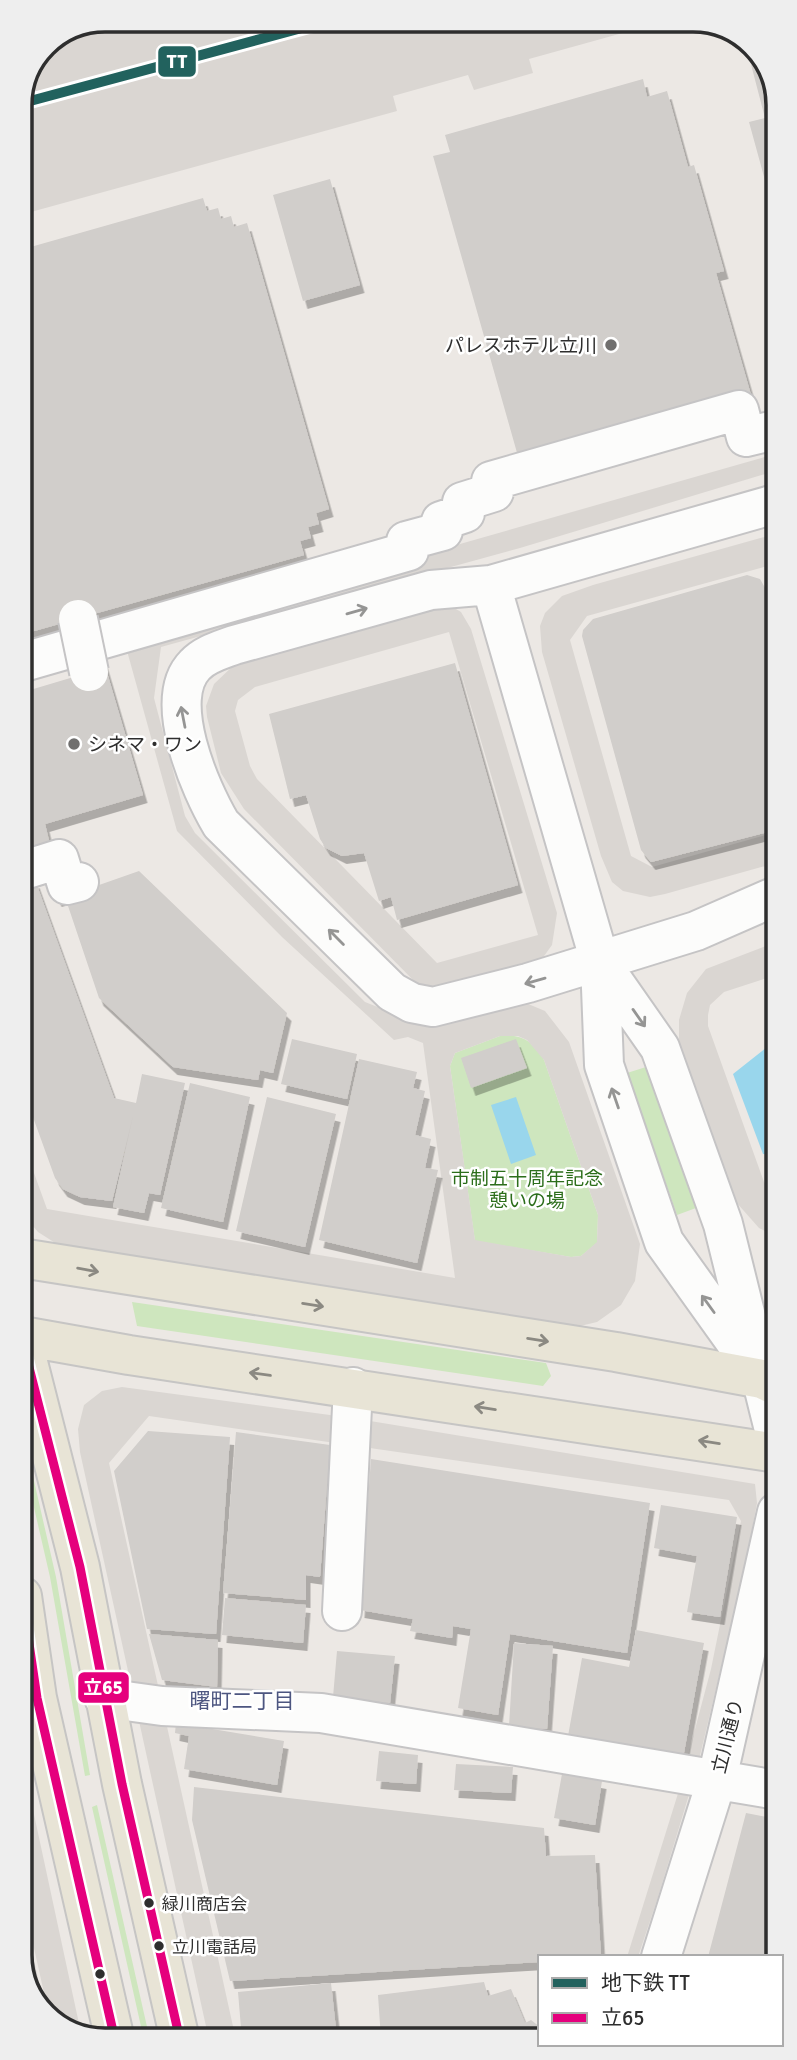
<svg xmlns="http://www.w3.org/2000/svg" width="797" height="2060" viewBox="0 0 797 2060" font-family="Signika,'Noto Sans JP',sans-serif">
<style>
.green{fill:#cee6be}
.plaza{fill:#dad6d2;fill-rule:evenodd}
.water{fill:#99d6ec}
.building{fill:#d1cecb;filter:url(#shadow)}
.lines{fill:none;stroke-linecap:round;stroke-linejoin:round}
.minor-casing{stroke:#c5c4c5;stroke-width:42}
.major-casing{stroke:#c6c5c4;stroke-width:42}
.minor{stroke:#fcfcfb;stroke-width:38}
.major{stroke:#e8e4d6;stroke-width:38}
.minor-bridge-casing{stroke:#c5c4c5;stroke-width:42;stroke-linecap:butt}
.minor-bridge{stroke:#fcfcfb;stroke-width:38}
.bus-1-casing{stroke:#fff;stroke-width:14}
.bus-1{stroke:#e5007d;stroke-width:9}
.metro-1-casing{stroke:#fff;stroke-width:16}
.metro-1{stroke:#22625e;stroke-width:10}
.oneway{stroke:#959594}
.oneway2{stroke:#8b8982}
.poi-dot{fill:#706f6e;stroke:#fff;stroke-width:2.5}
.bus-dot{fill:#2e2e2e;stroke:#fff;stroke-width:2.5}
.labels{text-anchor:middle;stroke-width:5;stroke-linejoin:round;paint-order:stroke}
.bus-label{font-size:17px;fill:#2e2e2e;stroke:#fff;text-anchor:start}
.poi-label{font-size:19px;fill:#2e2e2e;stroke:#fff;text-anchor:end}
.park-label{font-size:19px;fill:#2c6e1b;stroke:#fff}
.street-label{font-size:19px;fill:#2e2e2e;stroke:#fff}
.neighbourhood-label{font-size:21px;fill:#4d5680;stroke:#fff}
.rim{fill:none;stroke:#2e2e2e;stroke-width:3.5}
.line-badge{stroke:#fff;stroke-width:2.5}
.badge-label{font-size:19px;text-anchor:middle;font-weight:bold;fill:#fff}
</style>
<defs>
<filter id="shadow"><feDropShadow dx="4.5" dy="8" stdDeviation="0" flood-color="#0004"/></filter>
</defs>
<rect width="100%" height="100%" fill="#ece8e4"/>
<!-- green -->
<path class="green" d="M500,1036c21,-3 35,6 44,24l54,155 -1,28 -16,13 -10,1 -96,-16 -25,-175 5,-13z
M646,1067l50,141 -19,7 -50,-142z
M132,1302l414,61 5,13 -8,10 -406,-60z
M21,1424l35,153 34,198 -5,1 -35,-199 -29,-126z
M97,1805l53,235h-6l-52,-233z"/>
<!-- plaza -->
<path class="plaza" d="M105,19h568l-144,40 4,14 -59,17 -6,-15 -75,21 4,15 -377,104 -1,-115 26,-56z
M775,454v17l-255,77 -359,99 -7,51 31,118 10,17 170,169 40,16 116,-17 24,10 24,31 71,202 -5,37 -14,24 -24,17 -17,4 -469,-70 -51,-10 -22,-14 -17,-20v-75l26,72 408,69 -32,-235 -15,-6 -14,3 -112,-103 -105,-106 -53,-191zM500,1036h18l9,4 17,20 54,155 -1,27 -16,14 -10,1 -96,-17 -25,-174 5,-13z
M775,534v30l-188,52 -17,24 61,216 21,11 124,-35v31l-111,31 -15,3 -27,-6 -11,-9 -11,-26 -59,-204 -2,-26 5,-13 17,-17 31,-11z
M436,605l15,1 10,6 10,17 86,284 -5,32 -13,18 -86,27 -33,-3 -176,-178 -23,-36 -14,-56 -1,-11 8,-22 20,-19zM449,632l89,303 -101,28 -180,-184 -7,-13 -15,-55 3,-11 17,-13z
M776,942v33l-52,17 -14,13 -2,10v11l56,156 13,15v40l-18,-9 -23,-26 -57,-161v-21l8,-27 19,-24z
M122,1387l230,31 403,66 2,19 -12,64 -47,197 -12,-1 25,-94 30,-148 -12,-21 -580,-84 -40,47 127,577h-27l-129,-588 -2,-23 6,-24 18,-14z
M22,1759l10,46 49,228 -31,-13 -28,-126z
M680,1787l11,1 -33,109 -20,60h-11z"/>
<!-- water -->
<path class="water" d="M776,1040v115l-13,-1 -30,-80z
M516,1097l20,58 -25,9 -20,-59z"/>
<!-- building -->
<path class="building" d="M752,48l23,34v135l-26,-95 16,-4 -18,-69z
M643,79l4,18 20,-6 21,76 6,-2 30,106 -8,2 41,143 -232,65 -92,-325 17,-4 -5,-17z
M330,179l30,106 -57,16 -30,-106z
M203,198l4,13 11,-3 3,11 10,-3 3,11 13,-4 82,286 -13,4 3,11 -11,3 3,11 -11,3 4,14 -214,60 53,180 -98,29 5,21 -29,9 -1,-161 57,-17 -11,-54 -46,13v-385z
M747,575l13,4 4,7 12,39v205l-125,32 -10,-12 -59,-214 1,-6 10,-11z
M455,663l63,222 -121,35 -6,-23 -12,4 -15,-48 -22,3 -16,-8 -6,-9 -14,-44 -16,4 -21,-85z
M68,845l14,46 57,-20 148,142 -14,60 -13,-3 -2,10 -85,-13 -74,-69 -34,-101 -8,2 -8,-25 -28,9v-24z
M35,880l79,218 22,5 6,-29 43,9 -25,112 -11,-2 -5,20 -31,-6 20,-91 -21,85 -32,-4 -17,-8 -8,-11 -34,-94v-199z
M292,1039l65,15 -10,45 -66,-15z
M516,1039l11,29 -56,20 -10,-30z
M359,1059l58,13 -4,16 12,3 -10,44 16,4 -6,29 13,2 -21,93 -98,-23z
M190,1083l60,14 -27,125 -62,-14z
M267,1097l69,17 -31,133 -69,-16z
M148,1431l82,6 -14,197 -69,-5 -33,-158z
M236,1432l94,13 -10,132 -14,-2v25l-83,-7z
M371,1459l279,44 -23,150 -117,-19 -12,81 -40,-7 13,-79 -18,-3 -1,12 -42,-7 3,-12 -53,-9z
M661,1505l76,12 -17,100 -33,-5 10,-56 -43,-8z
M225,1598l81,7 -3,38 -81,-8z
M636,1630l68,13 -21,115 -115,-22 14,-78 47,9z
M149,1634l69,6 -1,47 -55,-7z
M514,1643l39,3 -6,83 -38,-3z
M337,1651l58,5 -5,47 -57,-6z
M176,1723l108,18 -7,44 -93,-16 5,-33 -14,-3z
M379,1751l39,4 -2,29 -40,-3z
M456,1764l57,3 -2,26 -57,-3z
M562,1774l40,7 -7,44 -41,-7z
M194,1787l350,41 2,28 49,-1 6,102h-61v5l-310,19 -38,-161z
M746,1813l32,6v137l-70,1z
M22,1934h3l16,74 -19,-30z
M484,1982l4,14 23,-7 14,34 6,-3 9,7v12h-159l-3,-44z
M331,1983l6,56 -95,1 -4,-48z"/>
<g class="lines">
<defs>
<path id="minor" d="M775,504l-284,81 -60,5 -197,55c-13,5 -29,9 -39,20 -34,34 5,124 26,159l171,168 20,11 21,4 95,-24 168,-52 80,-35
M491,585l109,377 4,103 60,177 98,137
M20,663l389,-112 -3,-10 37,-10 -2,-10 24,-8 -3,-11 32,-10 -3,-11 248,-71 7,27 29,-7
M21,871l38,-12 8,26 12,-3
M600,962l60,86 63,176 54,218
M342,1611l11,-224
M104,1698l58,8 159,7 456,77
M661,1957l56,-178 60,-267"/>
<path id="major" d="M21,1258l595,94 146,27 15,7
M21,1335l59,232 42,217 58,256
M22,1336l107,19 648,98
M22,1596l15,102 78,342"/>
</defs>
<!-- minor casing -->
<use href="#minor" class="minor-casing"/>
<!-- major casing -->
<use href="#major" class="major-casing"/>
<!-- minor -->
<use href="#minor" class="minor"/>
<!-- major -->
<use href="#major" class="major"/>
<defs>
<path id="minor-bridge" d="M78,619l11,53"/>
</defs>
<!-- minor-bridge casing -->
<use href="#minor-bridge" class="minor-bridge-casing"/>
<!-- minor-bridge -->
<use href="#minor-bridge" class="minor-bridge"/>
<defs>
<path id="bus-1" d="M21,1336l59,231 42,217 58,256
M22,1596l15,102 78,342"/>
</defs>
<!-- bus-1 casing -->
<use href="#bus-1" class="bus-1-casing"/>
<!-- bus-1 -->
<use href="#bus-1" class="bus-1"/>
<defs>
<path id="metro-1" d="M19,104l316,-85"/>
</defs>
<!-- metro-1 casing -->
<use href="#metro-1" class="metro-1-casing"/>
<!-- metro-1 -->
<use href="#metro-1" class="metro-1"/>
</g>
<!-- one-way arrows -->
<defs><path id="oneway-shaft" d="M-6 0H5M1.5-3L5.5 0L1.5 3" fill="none" stroke-width="1.6" stroke-linecap="round" stroke-linejoin="round" transform="scale(1.75)"/></defs>
<g class="oneway">
<use href="#oneway-shaft" transform="translate(357 611) rotate(-16)"/>
<use href="#oneway-shaft" transform="translate(183 717) rotate(-101)"/>
<use href="#oneway-shaft" transform="translate(336 937) rotate(-135)"/>
<use href="#oneway-shaft" transform="translate(535 981) rotate(164)"/>
<use href="#oneway-shaft" transform="translate(639 1018) rotate(55)"/>
<use href="#oneway-shaft" transform="translate(615 1098) rotate(-109)"/>
<use href="#oneway-shaft" transform="translate(708 1304) rotate(-126)"/>
</g>
<g class="oneway2">
<use href="#oneway-shaft" transform="translate(88 1270) rotate(10)"/>
<use href="#oneway-shaft" transform="translate(313 1305) rotate(9)"/>
<use href="#oneway-shaft" transform="translate(538 1340) rotate(9)"/>
<use href="#oneway-shaft" transform="translate(260 1374) rotate(-172)"/>
<use href="#oneway-shaft" transform="translate(485 1408) rotate(-171)"/>
<use href="#oneway-shaft" transform="translate(709 1442) rotate(-171)"/>
</g>
<!-- markers -->
<g class="poi-dot">
<circle cx="611" cy="345" r="7"/>
<circle cx="74" cy="744" r="7"/>
</g>
<g class="bus-dot">
<circle cx="149" cy="1903" r="6"/>
<circle cx="159" cy="1946" r="6"/>
<circle cx="100" cy="1974" r="6"/>
</g>
<g class="labels">
<!-- bus labels -->
<g class="bus-label">
<text x="162" y="1910">緑川商店会</text>
<text x="172" y="1953">立川電話局</text>
</g>
<!-- poi labels -->
<g class="poi-label">
<text x="597" y="352">パレスホテル立川</text>
<text x="88" y="751" text-anchor="start">シネマ・ワン</text>
</g>
<!-- park labels -->
<g class="park-label">
<text x="527" y="1185">市制五十周年記念<tspan x="527" dy="22">憩いの場</tspan></text>
</g>
<!-- street labels -->
<g class="street-label">
<text transform="translate(727 1736) rotate(-76)" y="7">立川通り</text>
</g>
<!-- neighbourhood labels -->
<g class="neighbourhood-label">
<text x="242" y="1708">曙町二丁目</text>
</g>
</g>
<!-- crop -->
<path d="M0 0H797V2060H0ZM105 32H693A73 73 0 0 1 766 105V1955A73 73 0 0 1 693 2028H105A73 73 0 0 1 32 1955V105A73 73 0 0 1 105 32Z" fill="#eee" fill-rule="evenodd"/>
<path class="rim" d="M105 32H693A73 73 0 0 1 766 105V1955A73 73 0 0 1 693 2028H105A73 73 0 0 1 32 1955V105A73 73 0 0 1 105 32Z"/>
<g class="line-badge">
<rect x="157" y="45" width="40" height="33" rx="7" fill="#22625e"/>
<rect x="77" y="1671" width="53" height="33" rx="7" fill="#e5007d"/>
</g>
<g class="badge-label">
<text x="177" y="68">TT</text>
<text x="103" y="1694">立65</text>
</g>
<!-- legend -->
<rect x="538" y="1955" width="245" height="91" fill="#ffffff" stroke="#ababab" stroke-width="2"/>
<rect x="552" y="1978" width="35" height="10" fill="#22625e" stroke="#ababab" stroke-width="2"/>
<text x="601" y="1990" font-size="21" fill="#2e2e2e">地下鉄 TT</text>
<rect x="552" y="2013" width="35" height="10" fill="#e5007d" stroke="#ababab" stroke-width="2"/>
<text x="601" y="2025" font-size="21" fill="#2e2e2e">立65</text>
</svg>
